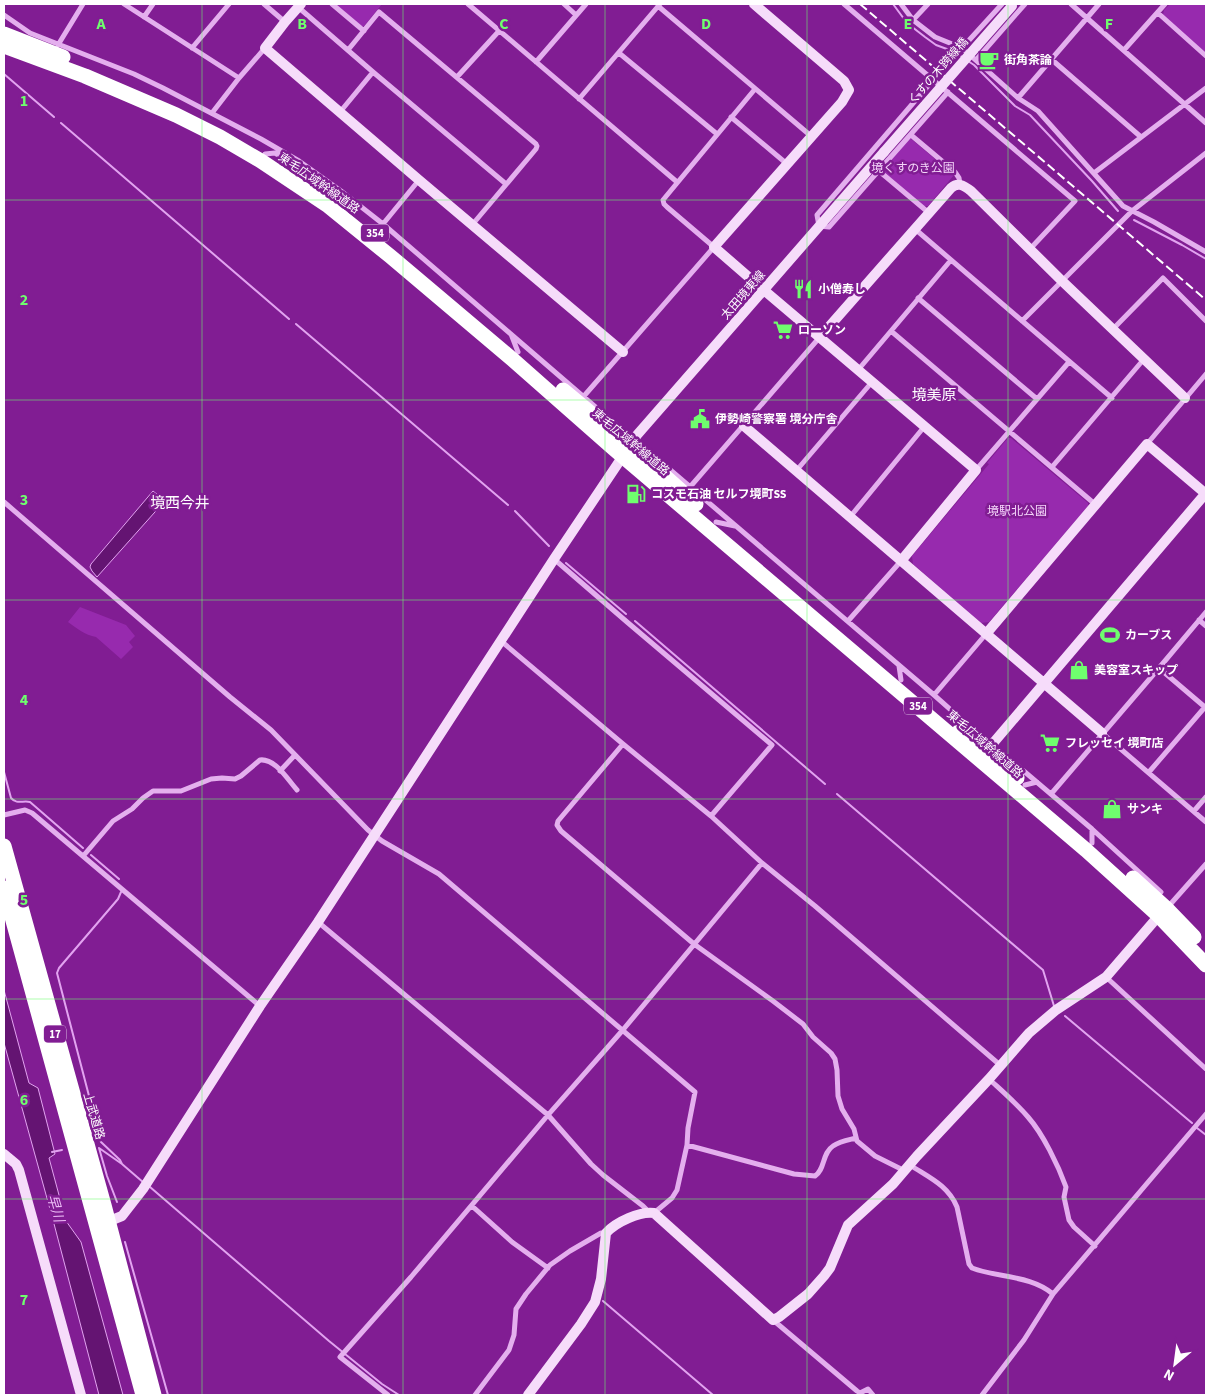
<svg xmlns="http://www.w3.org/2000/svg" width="1210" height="1399" viewBox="0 0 1210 1399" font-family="'Source Sans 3','Noto Sans JP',sans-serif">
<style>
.green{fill:#972aae}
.water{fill:#641472;stroke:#e2a3f0}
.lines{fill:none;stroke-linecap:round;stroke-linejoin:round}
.stream{stroke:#e2a3f0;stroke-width:2}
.street{stroke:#e4afee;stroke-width:5}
.secondary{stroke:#f6dcfa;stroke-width:10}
.highway{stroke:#fff;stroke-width:15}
.rail{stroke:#fff;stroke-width:2;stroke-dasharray:9 4;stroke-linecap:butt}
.secondary-bridge{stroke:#f6dcfa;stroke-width:10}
.grid{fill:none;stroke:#6ffe6e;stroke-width:1;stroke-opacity:0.55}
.labels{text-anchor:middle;stroke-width:5;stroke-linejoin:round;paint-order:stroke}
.shield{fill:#811d93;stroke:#d9bbdf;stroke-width:1}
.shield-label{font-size:11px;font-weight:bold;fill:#fff}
.poi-label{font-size:12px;font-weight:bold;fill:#fff;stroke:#811d93;text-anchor:start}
.street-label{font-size:12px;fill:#fff;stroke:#811d93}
.park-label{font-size:12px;fill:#f4d5fa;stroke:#811d93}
.water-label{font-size:14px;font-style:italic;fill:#ebbbf5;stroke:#811d93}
.quarter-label{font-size:15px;fill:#fff;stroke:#811d93}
.grid-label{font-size:16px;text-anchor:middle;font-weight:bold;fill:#6ffe6e;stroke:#811d93;stroke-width:5;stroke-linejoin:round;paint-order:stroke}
</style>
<rect width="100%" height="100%" fill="#811d93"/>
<!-- green -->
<path class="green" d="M336,4h46l-18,22h-3z
M1170,4h36v49l-43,-38 1,-5z
M910,138l44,37 -26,31h-4l-40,-34 -1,-3z
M1008,438h3l77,65v3l-99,116 -8,1 -68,-59 -1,-8 77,-92 -2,-1z
M80,607l46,18 9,11 -6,6 4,5 -12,12 -25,-22c-11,-2 -20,-9 -28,-15z"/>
<!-- water -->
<path class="water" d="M153,491l11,9 -1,3 -66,74 -5,-6 -2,-4 1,-3z
M4,990l25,93 9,5 17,66 -6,4 17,63 15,21 42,153h-24l-46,-175 -49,-177z"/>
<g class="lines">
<!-- stream -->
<path class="stream" d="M893,4l14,19 18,14 11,8 19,7 7,5
M968,61l6,4 41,41 15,9 62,66 26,30
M4,74l50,43
M61,123l228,196
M1134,220l48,25 24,14
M296,324l212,181
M515,511l34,35
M566,563l60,51
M635,621l190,163
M4,772l7,26c6,7 12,2 19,4l53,46
M837,794l206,176 11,36
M91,855l28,24
M121,892l-3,7 -59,69 -2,5 44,169 19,18 2,4 22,19
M1065,1016l127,107
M1197,1128l9,7
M99,1148l8,28 10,26
M99,1148l23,16
M52,1152l10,-2
M150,1187l179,154 53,43 17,11
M125,1242l43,153
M603,1301l110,94"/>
<!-- street -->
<path class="street" d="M124,4l115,74
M264,4l21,18
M332,4l32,27
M468,4l209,178
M564,4l12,11
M844,4l231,197 -45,48
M901,4l12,16 22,17 27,11 56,50 20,13 85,95 31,16 52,30
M1071,4l135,119
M658,6l153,130
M298,7l75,65 133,112
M1158,13l48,43
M4,15l26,18 104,41 29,14 98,51 38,22 42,30 42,33 238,205
M144,17l9,-13
M913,20l15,-16
M58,45l25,-41
M192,48l37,-44
M962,48l40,-44
M348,50l31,-38 157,132 1,2 -1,3 -64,76
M1124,50l41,-46
M619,53l98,81
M1051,59l90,78
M976,60l49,-56
M536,62l50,-58
M457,77l42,-46
M933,80l-116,135 2,11 10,1 119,-135
M1018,98l81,-94
M579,99l81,-95
M340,112l33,-40
M212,113l27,-35 26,-30
M731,117l56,47
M911,135l44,37 4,6 1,6
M265,154l10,-1 5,3h9
M879,171l50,42
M1094,173l112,-85
M383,224l36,-44
M915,229l197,169
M918,298l119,101
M1022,321l110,-110 74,-58
M1113,329l50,-51 43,43
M891,331l205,174
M511,334l7,18
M858,370l93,-110
M584,396l130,-149 -47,-40 -3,-3 -1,-4 92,-111
M1147,444l59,-70
M647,450l287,245 44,39
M1052,467l92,-108
M976,470l93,-108
M796,471l76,-89
M690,487l129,-149
M4,502l226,195 41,33 97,100 14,11 57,33 256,218 -7,36 -1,17 -10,45 -5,8 -18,15
M850,517l74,-90
M716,522l19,4
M554,559l73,63 145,123 -61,71
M1199,620l7,6
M848,621l53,-60
M501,641l122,103 88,72 51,47 53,43 185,159
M899,666l2,14
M1159,668l47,40
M934,695l52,-61
M1102,733l104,89
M623,744l-65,77 -1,4 4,6 133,113 79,57 30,23 10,13 18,16 4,6 2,11 1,26 4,13 12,20 3,12 18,15 24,12 5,3
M1005,755l87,74 69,63
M280,771l15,-16
M1149,772l56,-65
M1025,785l12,-3
M1051,794l108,-126 47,-56
M1194,811l12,-14
M4,815l21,-5 7,3 228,193
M1092,843v-14
M84,855l29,-34 19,-12 11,-11 10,-7h28l30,-12 11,-1 13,1 6,-3 19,-16c15,-2 28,20 37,30
M1167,908l39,-44
M318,922l230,193 43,49 12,11 40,31 3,3v3
M1106,977l100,92
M989,1079c13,12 27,24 39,38 15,17 30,48 38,70l-2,10 5,23 5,7 21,19
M687,1145l107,29 21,2c10,-6 7,-23 18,-30 7,-5 15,-6 23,-8
M910,1165c18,12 38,20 47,42l12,57 3,4c26,10 59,7 81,26
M472,1206l40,36 36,26
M773,1320l84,71 3,2 8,-4 5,6
M388,1395l-48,-38 71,-80 137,-162 74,-84 140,-168
M475,1395l34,-45 5,-15 2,-26 10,-15 24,-29 20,-14 31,-18h5
M982,1395l42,-55 29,-46 153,-180"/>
<!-- secondary -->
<path class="secondary" d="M301,4l-16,18 -20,26 154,132 204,172
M754,4l90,77 5,9 -7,12 -128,145 38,33 224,190 -75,91
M820,337l131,-149c7,-6 12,-3 20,3l90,89 124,118
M744,426l358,307
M986,634l161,-190 59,50
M983,755l223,-262
M4,1154l12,10 3,6 62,225
M102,1224l20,-8 21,-27 117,-183 58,-84 236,-363 83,-124 247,-283
M528,1395l53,-71 14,-22 6,-23 5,-46c10,-11 34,-22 48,-20l119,107 6,-3 29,-23 16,-18 6,-8 18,-43 45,-41 24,-28 72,-77 40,-46 27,-23 50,-33 56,-65"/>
<!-- highway -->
<path class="highway" d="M4,34l59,23
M4,46l81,30 91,39 44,22 41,24 66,44 63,51 122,103 102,90 472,401 73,66 47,49
M563,390l77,64 56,50
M960,730l57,48
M4,846l100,359 50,190
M1133,878l33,30 28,29
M4,888l139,507"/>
<!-- rail -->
<path class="rail" d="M860,4l346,296"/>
<!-- secondary-bridge -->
<path class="secondary-bridge" d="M884,152l128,-146"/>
</g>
<!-- grid -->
<path class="grid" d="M202,4v1391M403,4v1391M605,4v1391M807,4v1391M1008,4v1391M4,200h1202M4,400h1202M4,600h1202M4,799h1202M4,999h1202M4,1199h1202"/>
<!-- icons -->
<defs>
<symbol id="cafe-bare" viewBox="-9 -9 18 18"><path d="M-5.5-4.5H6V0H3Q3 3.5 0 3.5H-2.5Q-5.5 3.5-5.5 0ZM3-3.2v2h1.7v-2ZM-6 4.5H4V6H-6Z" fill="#6ffe6e" stroke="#811d93" stroke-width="2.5" paint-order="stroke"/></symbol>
<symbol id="restaurant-bare" viewBox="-9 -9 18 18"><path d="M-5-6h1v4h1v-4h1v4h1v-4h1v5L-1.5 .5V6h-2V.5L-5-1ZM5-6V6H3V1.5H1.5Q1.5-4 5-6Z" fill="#6ffe6e" stroke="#811d93" stroke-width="2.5" paint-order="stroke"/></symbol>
<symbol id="supermarket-bare" viewBox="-9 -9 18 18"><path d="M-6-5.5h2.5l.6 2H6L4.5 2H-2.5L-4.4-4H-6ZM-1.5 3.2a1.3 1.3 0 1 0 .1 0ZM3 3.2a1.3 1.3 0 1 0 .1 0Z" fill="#6ffe6e" stroke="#811d93" stroke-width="2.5" paint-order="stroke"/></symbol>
<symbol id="civic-bare" viewBox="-9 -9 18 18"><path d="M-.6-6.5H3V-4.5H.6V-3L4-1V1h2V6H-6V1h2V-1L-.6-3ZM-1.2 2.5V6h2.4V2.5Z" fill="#6ffe6e" stroke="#811d93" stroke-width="2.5" paint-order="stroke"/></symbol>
<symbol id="fuel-bare" viewBox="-9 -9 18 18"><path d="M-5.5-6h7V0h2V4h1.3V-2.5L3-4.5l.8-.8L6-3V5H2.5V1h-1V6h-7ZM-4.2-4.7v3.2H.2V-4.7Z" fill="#6ffe6e" stroke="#811d93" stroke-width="2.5" paint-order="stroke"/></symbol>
<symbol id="stadium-bare" viewBox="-9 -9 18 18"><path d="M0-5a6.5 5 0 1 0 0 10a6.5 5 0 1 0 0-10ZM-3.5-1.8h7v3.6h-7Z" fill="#6ffe6e" stroke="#811d93" stroke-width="2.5" paint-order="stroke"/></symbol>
<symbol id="shop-bare" viewBox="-9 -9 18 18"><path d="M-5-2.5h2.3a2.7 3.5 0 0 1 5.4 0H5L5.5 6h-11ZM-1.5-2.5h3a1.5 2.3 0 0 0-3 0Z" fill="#6ffe6e" stroke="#811d93" stroke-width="2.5" paint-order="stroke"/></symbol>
</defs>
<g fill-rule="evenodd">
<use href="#cafe-bare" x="975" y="46" width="28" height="28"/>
<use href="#restaurant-bare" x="789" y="275" width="28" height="28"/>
<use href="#supermarket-bare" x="769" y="316" width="28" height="28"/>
<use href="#civic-bare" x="686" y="405" width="28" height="28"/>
<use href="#fuel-bare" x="622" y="480" width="28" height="28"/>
<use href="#stadium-bare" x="1096" y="621" width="28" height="28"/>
<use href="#shop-bare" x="1065" y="656" width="28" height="28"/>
<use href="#supermarket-bare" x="1036" y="729" width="28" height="28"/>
<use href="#shop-bare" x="1098" y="795" width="28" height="28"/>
</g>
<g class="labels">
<!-- shield labels -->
<g class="shield">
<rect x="361" y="224.5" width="28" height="17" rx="4"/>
<rect x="904" y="697.5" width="28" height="17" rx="4"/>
<rect x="44" y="1025.5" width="22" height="17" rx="4"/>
</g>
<g class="shield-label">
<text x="375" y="237">354</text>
<text x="918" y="710">354</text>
<text x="55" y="1038">17</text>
</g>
<!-- poi labels -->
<g class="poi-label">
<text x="1004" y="64">街角茶論</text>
<text x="818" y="293">小僧寿し</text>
<text x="798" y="334">ローソン</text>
<text x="715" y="423">伊勢崎警察署 境分庁舎</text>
<text x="651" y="498">コスモ石油 セルフ境町SS</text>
<text x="1125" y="639">カーブス</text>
<text x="1094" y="674">美容室スキップ</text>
<text x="1065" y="747">フレッセイ 境町店</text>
<text x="1127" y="813">サンキ</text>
</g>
<!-- street labels -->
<g class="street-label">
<text transform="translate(938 71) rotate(-49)" y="4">くすの木跨線橋</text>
<text transform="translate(319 183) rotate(35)" y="4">東毛広域幹線道路</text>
<text transform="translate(743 295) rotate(-49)" y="4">太田境東線</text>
<text transform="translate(631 442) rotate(40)" y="4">東毛広域幹線道路</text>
<text transform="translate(985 744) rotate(41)" y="4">東毛広域幹線道路</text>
<text transform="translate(94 1116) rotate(74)" y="4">上武道路</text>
</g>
<!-- park labels -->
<g class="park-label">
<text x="913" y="172">境くすのき公園</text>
<text x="1017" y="515">境駅北公園</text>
</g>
<!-- water labels -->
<g class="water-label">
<text transform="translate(56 1208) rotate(74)" y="5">早川</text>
</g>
<!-- quarter labels -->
<g class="quarter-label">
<text x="934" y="400">境美原</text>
<text x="180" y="508">境西今井</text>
</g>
</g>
<g class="grid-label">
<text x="101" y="29">A</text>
<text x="302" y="29">B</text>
<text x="504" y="29">C</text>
<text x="706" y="29">D</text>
<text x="908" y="29">E</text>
<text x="1109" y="29">F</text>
<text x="24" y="106">1</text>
<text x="24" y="305">2</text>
<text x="24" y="505">3</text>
<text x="24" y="705">4</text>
<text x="24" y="905">5</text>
<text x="24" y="1105">6</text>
<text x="24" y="1305">7</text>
</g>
<!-- border -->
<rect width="1210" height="1399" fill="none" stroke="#ffffff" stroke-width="10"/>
<!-- north arrow -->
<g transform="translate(1175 1364) rotate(209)" stroke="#811d93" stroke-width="4" paint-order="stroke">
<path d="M0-4L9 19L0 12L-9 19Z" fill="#ffffff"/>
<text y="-8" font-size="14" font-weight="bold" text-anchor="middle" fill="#ffffff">N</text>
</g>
</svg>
